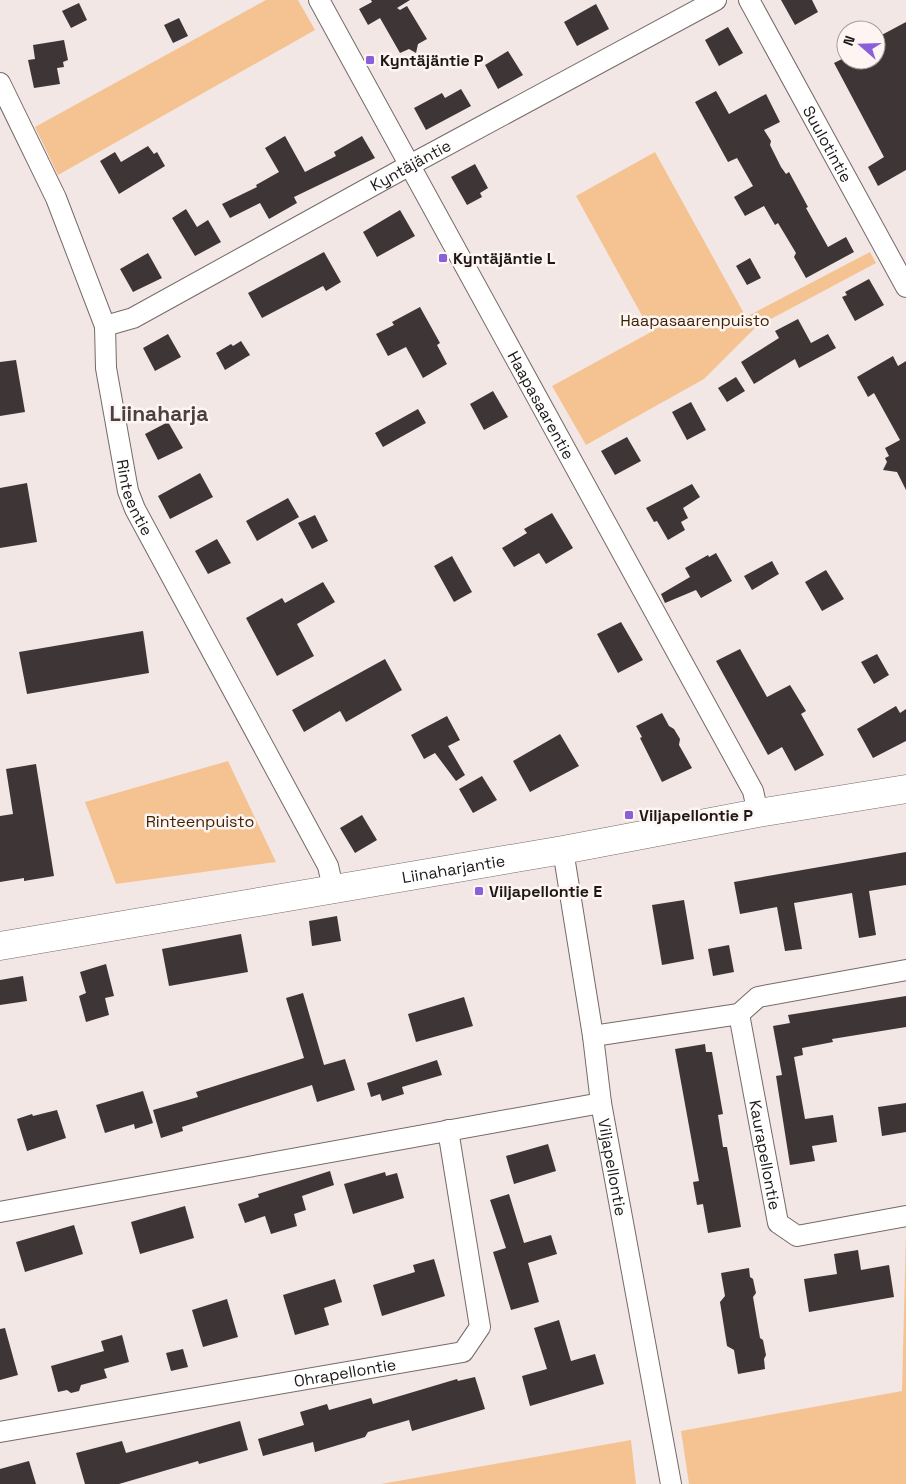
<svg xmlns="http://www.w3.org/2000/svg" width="906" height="1484" viewBox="0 0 906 1484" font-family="'Space Grotesk',sans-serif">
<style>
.green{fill:#f5c392}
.building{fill:#3e3536}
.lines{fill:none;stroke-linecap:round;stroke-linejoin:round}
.street-casing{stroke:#746a68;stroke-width:22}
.secondary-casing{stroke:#746a68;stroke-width:29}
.street{stroke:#fff;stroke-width:20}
.secondary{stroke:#fff;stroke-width:28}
.poi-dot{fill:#8a5fda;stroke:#fef5f3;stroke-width:2}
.labels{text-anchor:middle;stroke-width:5;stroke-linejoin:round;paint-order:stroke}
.poi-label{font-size:16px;font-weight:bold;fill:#1c1817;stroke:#fef5f3;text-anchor:start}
.street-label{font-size:16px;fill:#1c1817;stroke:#fef5f3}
.park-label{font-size:16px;fill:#3d2406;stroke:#fef5f3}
.district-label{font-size:21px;font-weight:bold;fill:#4a4140;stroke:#fef5f3}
</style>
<rect width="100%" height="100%" fill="#f3e7e5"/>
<!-- green -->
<path class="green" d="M266,0h32l17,30 -257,145 -23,-48z
M655,152l91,165 124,-65 6,11 -120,64 -52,52 -118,66 -34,-59 99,-54 -75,-136z
M228,761l48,101 -160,22 -31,-82z
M906,1232v252h-217l-8,-53 221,-40z
M631,1440l5,44h-255z"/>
<!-- building -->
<path class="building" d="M371,0h39l-13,8 3,2 7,-4 20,33 -9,5 -2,9 -7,-4 -9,4 -20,-35 -12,7 -9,-16 13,-7z
M781,0h31l6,12 -23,13z
M79,3l8,17 -16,8 -9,-17z
M596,4l13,25 -32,17 -13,-24z
M179,18l9,18 -15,7 -9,-18z
M906,22v148l-28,16 -10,-19 16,-10 -50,-94 12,-6v3h30v-22z
M728,27l15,26 -24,13 -14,-26z
M64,40l4,20 -5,2 1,5 -7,1 3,16 -26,4 -6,-28 7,-1 -2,-14z
M508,51l15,24 -25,14 -13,-24z
M461,89l10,17 -45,24 -12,-22 28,-15 3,5z
M716,91l13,23 37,-20 14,28 -16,8 7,11 -1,4 11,22 5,7 3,-2 19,35 -2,1 22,39 18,-10 8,15 -48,26 -12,-21 2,-4 -18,-30 -3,2 -11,-19 -19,10 -11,-19 19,-11 -16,-28 -9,4 -33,-60z
M285,136l20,36 31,-16 -2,-4 28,-16 13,22 -81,39 3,6 -28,16 -9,-16 -30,15 -8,-14 35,-17 -1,-2 23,-13 -14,-24z
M148,146l6,8 3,-2 8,14 -46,28 -19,-33 15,-9 6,10z
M475,164l13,24 -8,5 2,4 -15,8 -16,-28z
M186,209l11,18 11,-7 13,22 -26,14 -23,-38z
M400,210l15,26 -38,21 -14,-25z
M324,252l17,30 -15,9 -3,-5 -61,32 -14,-25z
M148,253l14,25 -29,14 -13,-23z
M750,258l11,20 -14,7 -11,-19z
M869,279l15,26 -29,16 -13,-24 5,-2 -2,-3z
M420,307l20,36 -3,2 10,19 -24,14 -17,-31 -18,9 -12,-22 18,-9 -2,-3z
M798,319l13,24 17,-9 8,14 -37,20 -4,-9 -41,25 -13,-22 38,-24 -4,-7z
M168,334l13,23 -26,14 -12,-23z
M241,341l9,14 -25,15 -9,-17 15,-9 2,2z
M893,356l5,10 8,-5v129l-9,-18 -14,-2 4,-8 -2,-4 4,-2 -4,-8 15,-8 -26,-47 -6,4 -11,-20z
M16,360l9,52 -25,4v-54z
M736,377l9,14 -18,11 -9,-14z
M493,391l15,26 -24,13 -14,-26z
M691,402l15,28 -19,10 -15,-28z
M418,409l8,14 -43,24 -8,-14z
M168,422l15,26 -25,12 -13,-26z
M627,437l14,24 -26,14 -14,-24z
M200,473l13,24 -43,22 -12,-23z
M27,483l10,59 -37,6v-60z
M692,484l8,13 -17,11 5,10 -7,4 4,8 -17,10 -11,-19 -3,1 -8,-14z
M288,498l11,19 -42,24 -11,-20z
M552,513l21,35 -27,16 -7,-11 -25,14 -12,-19 25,-15 -3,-4z
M315,515l13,26 -16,8 -14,-26z
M217,539l14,24 -23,11 -13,-23z
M716,553l16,28 -31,17 -5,-8 -31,13 -4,-9 29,-17 -5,-9 23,-13 1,2z
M452,556l20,36 -18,10 -20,-36z
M772,561l7,13 -27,16 -8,-14z
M826,570l18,29 -22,12 -17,-29z
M323,582l12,20 -38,22 17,32 -37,20 -31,-58 36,-20 3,5z
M621,622l22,38 -25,13 -21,-39z
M143,631l6,42 -122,21 -8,-42z
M740,649l27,48 23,-12 16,26 -5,3 23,41 -29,16 -13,-24 -14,8 -52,-94z
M877,654l12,21 -15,9 -13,-22z
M385,659l17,31 -56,32 -6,-11 -36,21 -12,-22z
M896,706l4,7 6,-4v32l-33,17 -16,-29z
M662,713l7,13 5,3 6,10 -1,6 13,23 -30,14 -22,-44 2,-1 -6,-11z
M447,716l13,24 -12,6 17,29 -9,6 -21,-28 -11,6 -13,-24z
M560,734l19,32 -49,26 -17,-31z
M36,764l18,112 -30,5v-3l-24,4v-66l13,-2 -7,-45z
M482,776l15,24 -24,13 -14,-24z
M362,815l15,25 -22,13 -15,-25z
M906,852v33l-37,6 7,44 -17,3 -7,-45 -58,10 8,46 -17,2 -8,-44 -37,7 -6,-32z
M684,900l10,59 -32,6 -10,-60z
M337,916l4,25 -29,5 -3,-25z
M241,934l7,38 -79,14 -7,-37z
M729,945l5,27 -21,4 -5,-27z
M106,964l8,32 -9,2 4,17 -23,7 -7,-26 7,-3 -6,-21z
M23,976l4,25 -27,4v-25z
M303,993l21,72 21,-6 10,31 -38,12 -5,-17 -130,42 1,4 -22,7 -8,-28 45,-13 -2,-5 108,-34 -18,-60z
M906,996v31l-74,12 1,3 -31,6 1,7 -9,2 11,62 28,-4 4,27 -25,4 3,15 -25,4 -14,-89 6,-1 -9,-49 17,-3 -2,-8z
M464,997l9,29 -57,16 -8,-28z
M705,1044l1,8h6l11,62 -5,1 5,32h4l14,80 -33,6 -5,-29 -6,1 -4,-23 6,-1 -24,-132z
M437,1060l5,15 -40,12 2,7 -22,7 -2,-7 -9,3 -4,-14z
M143,1091l10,32 -18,6 -1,-5 -29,9 -9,-28z
M906,1103v29l-24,4 -4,-29z
M57,1110l9,28 -39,13 -10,-32 15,-5 1,2z
M548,1144l8,27 -42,13 -8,-28z
M330,1171l4,14 -32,11 4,14 -12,4 3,12 -26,8 -6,-18 -20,7 -7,-19 21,-7 -1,-3z
M385,1172l1,4 11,-3 7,25 -51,16 -9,-30z
M509,1194l15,49 27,-8 6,19 -29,9 11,39 -28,8 -18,-58 13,-4 -16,-48z
M185,1206l9,32 -54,16 -9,-32z
M74,1225l9,29 -58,18 -9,-30z
M858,1250l3,20 28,-5 5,32 -85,15 -5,-33 33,-5 -3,-20z
M434,1259l11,37 -63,20 -9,-31 42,-13 -2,-7z
M749,1268l1,9 3,2 3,14 -3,4 7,41 3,2 3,15 -2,4 1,10 -27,5 -4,-24 -7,-4 -7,-44 5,-6 -4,-23z
M335,1279l7,23 -18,6 5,17 -34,10 -12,-40z
M227,1299l11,38 -35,10 -11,-37z
M559,1320l12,41 24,-7 9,30 -74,22 -8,-30 25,-7 -13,-41z
M5,1328l13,47 -18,5v-51z
M122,1335l7,27 -25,7 3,9 -26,7 -2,6 -8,2 -4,-3 -9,2 -7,-26 53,-15 -3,-10z
M183,1349l5,18 -17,4 -5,-18z
M475,1377l10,32 -73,22 -3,-11 -41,12 -3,5 -50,15 -2,-10 -50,14 -5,-17 46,-14 -4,-13 27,-8 2,6 42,-12 2,6 84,-25 1,2z
M240,1421l8,29 -49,14 -1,-3 -79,23h-34l-9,-31 46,-12 4,12z
M29,1461l7,23h-36v-15z"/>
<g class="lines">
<defs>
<g id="street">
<path id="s1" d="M319,0l434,791 5,22"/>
<path id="s2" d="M749,0l157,287"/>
<path id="s3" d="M0,83l56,115 49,128 1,42 22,123 7,18 193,357 5,22"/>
<path id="s4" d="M105,326l28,-8 277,-153 306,-165"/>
<path id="s5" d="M563,850l30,186 8,67 70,381"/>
<path d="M739,1014l19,-17 148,-27"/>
<path id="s6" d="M593,1036l146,-22 39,209 19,13 109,-20"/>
<path d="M0,1212l601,-109"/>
<path id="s7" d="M0,1432l463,-80 17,-25 -32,-197"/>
</g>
<g id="secondary">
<path id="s8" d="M0,946l563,-96 195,-37 148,-24"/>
</g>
</defs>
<!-- street casing -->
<use href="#street" class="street-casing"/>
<!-- secondary casing -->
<use href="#secondary" class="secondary-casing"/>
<!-- street -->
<use href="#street" class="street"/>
<!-- secondary -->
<use href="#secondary" class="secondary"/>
</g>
<!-- markers -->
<g class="poi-dot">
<rect x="365" y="55" width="10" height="10" rx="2.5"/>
<rect x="438" y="253" width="10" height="10" rx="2.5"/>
<rect x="624" y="810" width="10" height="10" rx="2.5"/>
<rect x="474" y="886" width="10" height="10" rx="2.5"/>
</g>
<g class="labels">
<!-- poi labels -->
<g class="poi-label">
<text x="380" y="66">Kyntäjäntie P</text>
<text x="453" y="264">Kyntäjäntie L</text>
<text x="639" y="821">Viljapellontie P</text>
<text x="489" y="897">Viljapellontie E</text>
</g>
<!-- street labels -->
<g class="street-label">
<text dy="6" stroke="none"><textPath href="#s2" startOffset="164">Suulotintie</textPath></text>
<text dy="6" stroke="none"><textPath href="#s4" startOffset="346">Kyntäjäntie</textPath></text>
<text dy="6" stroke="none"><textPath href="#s1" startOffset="462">Haapasaarentie</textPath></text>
<text dy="6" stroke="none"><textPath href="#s3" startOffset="440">Rinteentie</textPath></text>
<text dy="6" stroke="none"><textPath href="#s8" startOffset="460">Liinaharjantie</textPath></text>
<text dy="6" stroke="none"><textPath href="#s6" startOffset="291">Kaurapellontie</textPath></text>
<text dy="6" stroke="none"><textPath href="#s5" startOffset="321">Viljapellontie</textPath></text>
<text dy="6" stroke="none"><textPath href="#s7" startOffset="350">Ohrapellontie</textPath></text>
</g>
<!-- park labels -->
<g class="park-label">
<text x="695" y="326">Haapasaarenpuisto</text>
<text x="200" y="827">Rinteenpuisto</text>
</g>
<!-- district labels -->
<g class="district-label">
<text x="159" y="421">Liinaharja</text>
</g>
</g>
<!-- north arrow -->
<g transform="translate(861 45) rotate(290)"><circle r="24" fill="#fef5f3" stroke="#a49d9b"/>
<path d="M0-4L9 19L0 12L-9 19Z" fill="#8a5fda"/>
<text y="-8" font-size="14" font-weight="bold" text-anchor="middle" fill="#1c1817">N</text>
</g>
</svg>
